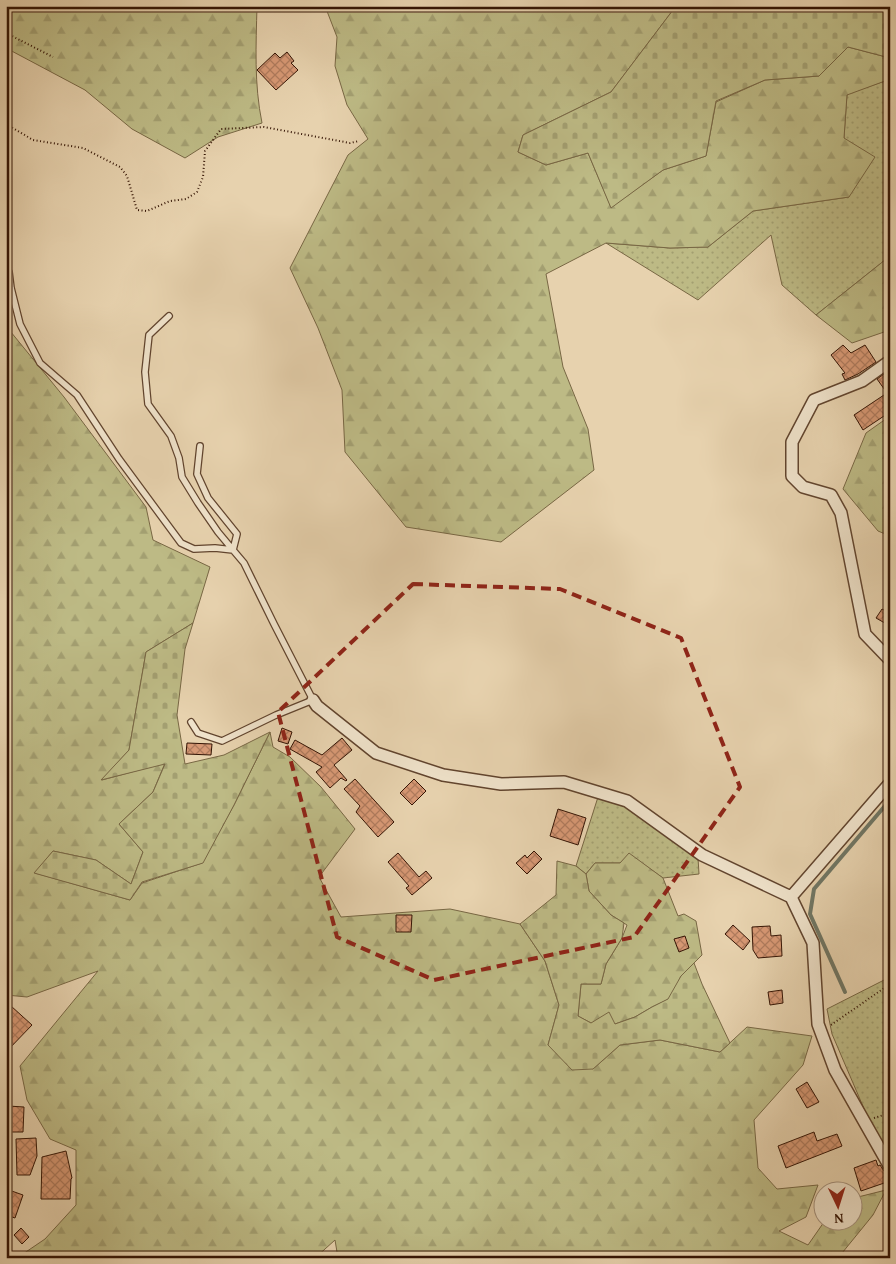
<svg xmlns="http://www.w3.org/2000/svg" width="896" height="1264" viewBox="0 0 896 1264" font-family="'Gentium Book Plus',serif">
<style>
.grass{fill:url(#grass-dots);stroke:#786744}
.forest{fill:url(#forest-firs);stroke:#786744}
.cemetery{fill:url(#cemetery-stones);stroke:#786744}
.lines{fill:none;stroke-linecap:round;stroke-linejoin:round}
.stream{stroke:#707664;stroke-width:4}
.building{fill:url(#building-cross-hatch);stroke:#341404}
.lane-casing{stroke:#61442e;stroke-width:8}
.street-casing{stroke:#61442e;stroke-width:14}
.path{stroke:#341404;stroke-width:2;stroke-dasharray:1 2.5;stroke-linecap:butt}
.lane{stroke:#efe2ca;stroke-width:5.5}
.street{stroke:#efe2ca;stroke-width:11}
.marked{fill:none;stroke:#8f2418;stroke-width:4;stroke-dasharray:10 6;stroke-linejoin:round}
</style>
<defs>
<pattern id="grass-dots" width="8" height="8" patternUnits="userSpaceOnUse" patternTransform="scale(1.25)"><rect width="8" height="8" fill="#bdba85"/><path d="M2 2h.1M6 6h.1" fill="none" stroke="#a39f71" stroke-width="1.8" stroke-linecap="round"/></pattern>
<pattern id="forest-firs" width="22" height="20" patternUnits="userSpaceOnUse" patternTransform="scale(1.25)"><rect width="22" height="20" fill="#bdba85"/><path d="M5 1l3.5 6h-7zM16 11l3.5 6h-7z" fill="#a39f71"/></pattern>
<pattern id="cemetery-stones" width="16" height="16" patternUnits="userSpaceOnUse" patternTransform="scale(1.25)"><rect width="16" height="16" fill="#bdba85"/><path d="M2 7V4a2 2 0 0 1 4 0v3zM10 15v-3a2 2 0 0 1 4 0v3z" fill="#a39f71"/></pattern>
<pattern id="building-cross-hatch" width="8" height="8" patternUnits="userSpaceOnUse" patternTransform="scale(1.25)"><rect width="8" height="8" fill="#d79874"/><path d="M0 0l8 8M0 8l8-8" fill="none" stroke="#af7b5d"/></pattern>
</defs>
<rect width="100%" height="100%" fill="#e7d2ae"/>
<filter id="stains"><feTurbulence type="fractalNoise" baseFrequency=".004" numOctaves="4"/><feColorMatrix values="0 0 0 0 .2 0 0 0 0 .09 0 0 0 0 .02 0 0 0 .5 -.17"/></filter>
<radialGradient id="worn" r=".72"><stop offset=".6" stop-color="#630" stop-opacity="0"/><stop offset="1" stop-color="#630" stop-opacity=".3"/></radialGradient>
<!-- grass -->
<path class="grass" d="M885,81l5,37v138l-74,59 -34,-30 -11,-50 -73,65 -92,-57 64,5 38,-1 45,-36 96,-14 -5,-59 3,-44z
M598,797l27,8 73,53 1,16 -36,4 -34,-24 -9,9h-25l-9,11 -10,-8z
M890,977v174l-7,2 -51,-119 -5,-25z"/>
<!-- forest -->
<path class="forest" d="M6,6h251c-1,39 -3,78 5,117l-44,14 -33,21 -53,-29 -47,-39 -79,-42z
M325,6h351l-65,86 -88,43 -5,17 28,13 42,-12 23,54 52,-37 43,-14 10,-54 49,-22 54,-4 29,-29 42,11v60l-5,-37 -38,14 -3,43 31,19 -26,40 -96,14 -45,36 -38,1 -64,-5 -60,31 17,93 25,62 6,41 -93,72 -95,-15 -61,-75 -3,-62 -24,-62 -28,-60 58,-113 20,-16 -21,-34 -12,-39 2,-29z
M890,256v72l-3,3 -35,12 -36,-28z
M6,326l58,71 82,110 7,33 57,27 -17,56 -47,29 -17,98 -27,30 63,-17 -12,29 -34,32 24,28 -12,32 -35,-24 -43,-9 -18,22 95,27 12,-17 60,-20 32,-58 36,-73 3,15 17,10 31,30 34,42 -36,48 22,40 109,-8 70,15 25,37 14,44 -11,40 45,24 27,-24 40,-5 60,12 27,-25 65,9 -9,29 -49,55 4,48 19,21 41,-4 -12,32 -27,14 29,14 16,-23h30v-24l32,-8 -13,25 -35,43h-500l-3,-18 -20,18h-298l28,-19 31,-34v-55l-26,-11 -23,-39 -7,-34 78,-95 -71,26 -21,-2z
M890,416v120l-12,-5 -35,-42 23,-56z
M629,853l34,25 15,38 6,-2 12,7 6,34 -21,21 -10,22 -19,9 -17,10 -20,7 -24,-1 -13,-7 3,-32h20l5,-20 16,-26 5,-13 -16,-10 -22,-24 -3,-17 9,-11h25z"/>
<!-- cemetery -->
<path class="cemetery" d="M676,6h214v52l-42,-11 -29,29 -54,4 -49,21 -10,55 -43,14 -52,38 -23,-55 -42,12 -28,-13 5,-17 88,-43z
M193,623l-8,26 -8,66 8,49 39,-9 46,-23 -36,73 -31,58 -61,19 -12,18 -96,-27 19,-22 43,9 35,24 12,-32 -24,-28 34,-32 12,-28 -64,16 28,-30 17,-98z
M557,861l19,5 10,8 3,17 22,24 13,8 -2,15 -16,26 -5,20h-20l-3,32 13,7 18,-11 6,12 20,-7 17,-10 16,-8 13,-23 13,-13 8,21 28,59 -10,9 -60,-12 -40,5 -27,24 -21,1 -24,-25 11,-40 -14,-44 -25,-37 36,-29z"/>
<g class="lines">
<!-- stream -->
<path class="stream" d="M845,992l-35,-78 4,-25 76,-89"/>
</g>
<!-- building -->
<path class="building" d="M287,52l7,9 -3,2 7,7 -22,20 -19,-20 18,-17 5,5z
M843,345l8,8 14,-8 11,17 -18,12 -13,6 -3,-6 3,-1 -14,-18z
M884,374l6,8v30l-27,18 -9,-15 33,-22 -10,-14z
M882,609l8,4v13l-14,-8z
M282,728l10,4 -4,12 -10,-3z
M342,738l10,12 -18,15 13,15 -1,1 -5,-3 -11,10 -14,-16 6,-5 -32,-18 5,-9 27,15z
M187,743l25,1 -1,11 -25,-1z
M355,779l39,43 -16,15 -22,-25 4,-6 -16,-17z
M414,779l12,12 -14,14 -12,-12z
M558,809l28,9 -8,27 -28,-9z
M534,851l8,8 -15,15 -11,-11 9,-8 2,3z
M398,853l21,24 7,-6 6,7 -20,17 -6,-7 3,-2 -21,-24z
M396,915h16l-1,17h-15z
M733,925l17,16 -7,9 -18,-16z
M770,926l1,10 10,-1 1,21 -24,2 -5,-8 -1,-23z
M685,936l4,12 -10,4 -5,-13z
M782,990l1,13 -13,2 -2,-13z
M11,1006l21,19 -26,27v-41z
M807,1082l12,20 -12,6 -11,-19z
M8,1106l16,1 -1,25h-16z
M814,1132l3,9 20,-7 5,12 -56,22 -8,-22z
M36,1138l1,18 -7,19h-13l-1,-36z
M66,1151l6,27 -1,1 -1,20h-29l1,-42z
M876,1160l2,6 2,-1 4,6 3,3 3,7 -29,10 -7,-23z
M6,1189l17,6 -8,23 -9,-3z
M21,1228l8,9 -7,7 -8,-9z"/>
<g class="lines">
<defs>
<path id="lane" d="M6,269l3,3 2,16 9,36 20,39 37,32 42,64 62,84 13,6 21,-1 18,2 11,13 30,61 39,76 -37,15 -54,26 -24,-8 -7,-11
M169,316l-20,19 -4,37 3,32 23,32 8,22 3,19 16,26 20,29 15,18
M200,446l-3,28 11,24 29,36 -4,16"/>
<path id="street" d="M890,361l-28,20 -48,19 -22,42v34l11,11 28,8 10,18 24,121 25,26
M313,700l4,6 59,47 67,22 58,9 63,-2 63,19 75,54 89,42 22,46 5,81 17,46 55,97
M791,897l99,-114"/>
</defs>
<!-- lane casing -->
<use href="#lane" class="lane-casing"/>
<!-- street casing -->
<use href="#street" class="street-casing"/>
<!-- path -->
<path class="path" d="M6,33l47,24
M6,124l27,16 50,8 37,19 7,9 10,34 10,1 23,-10 16,-2 11,-7 6,-15 2,-26 16,-22 43,-2 86,16 9,-2
M831,1025l59,-41
M874,1118l16,-5"/>
<!-- lane -->
<use href="#lane" class="lane"/>
<!-- street -->
<use href="#street" class="street"/>
</g>
<!-- marked area -->
<path class="marked" d="M413,584l147,5 121,49 59,149 -106,150 -200,43 -97,-43 -59,-225z"/>
<!-- margin -->
<rect width="896" height="1264" fill="none" stroke="#e7d2ae" stroke-width="25"/>
<rect x="8" y="8" width="881" height="1249" fill="none" stroke="#341404" stroke-width="2.5"/>
<rect x="12" y="12" width="871" height="1239" fill="none" stroke="#341404"/>
<!-- north arrow -->
<g transform="translate(838 1206) rotate(176)"><circle r="24" fill="#efe2ca" stroke="#a4907b"/>
<path d="M0-4L9 19L0 12L-9 19Z" fill="#8f2418"/>
<text y="-8" font-size="14" font-weight="bold" text-anchor="middle" fill="#341404">N</text>
</g>
<rect width="100%" height="100%" filter="url(#stains)"/>
<rect width="100%" height="100%" fill="url(#worn)"/>
</svg>
